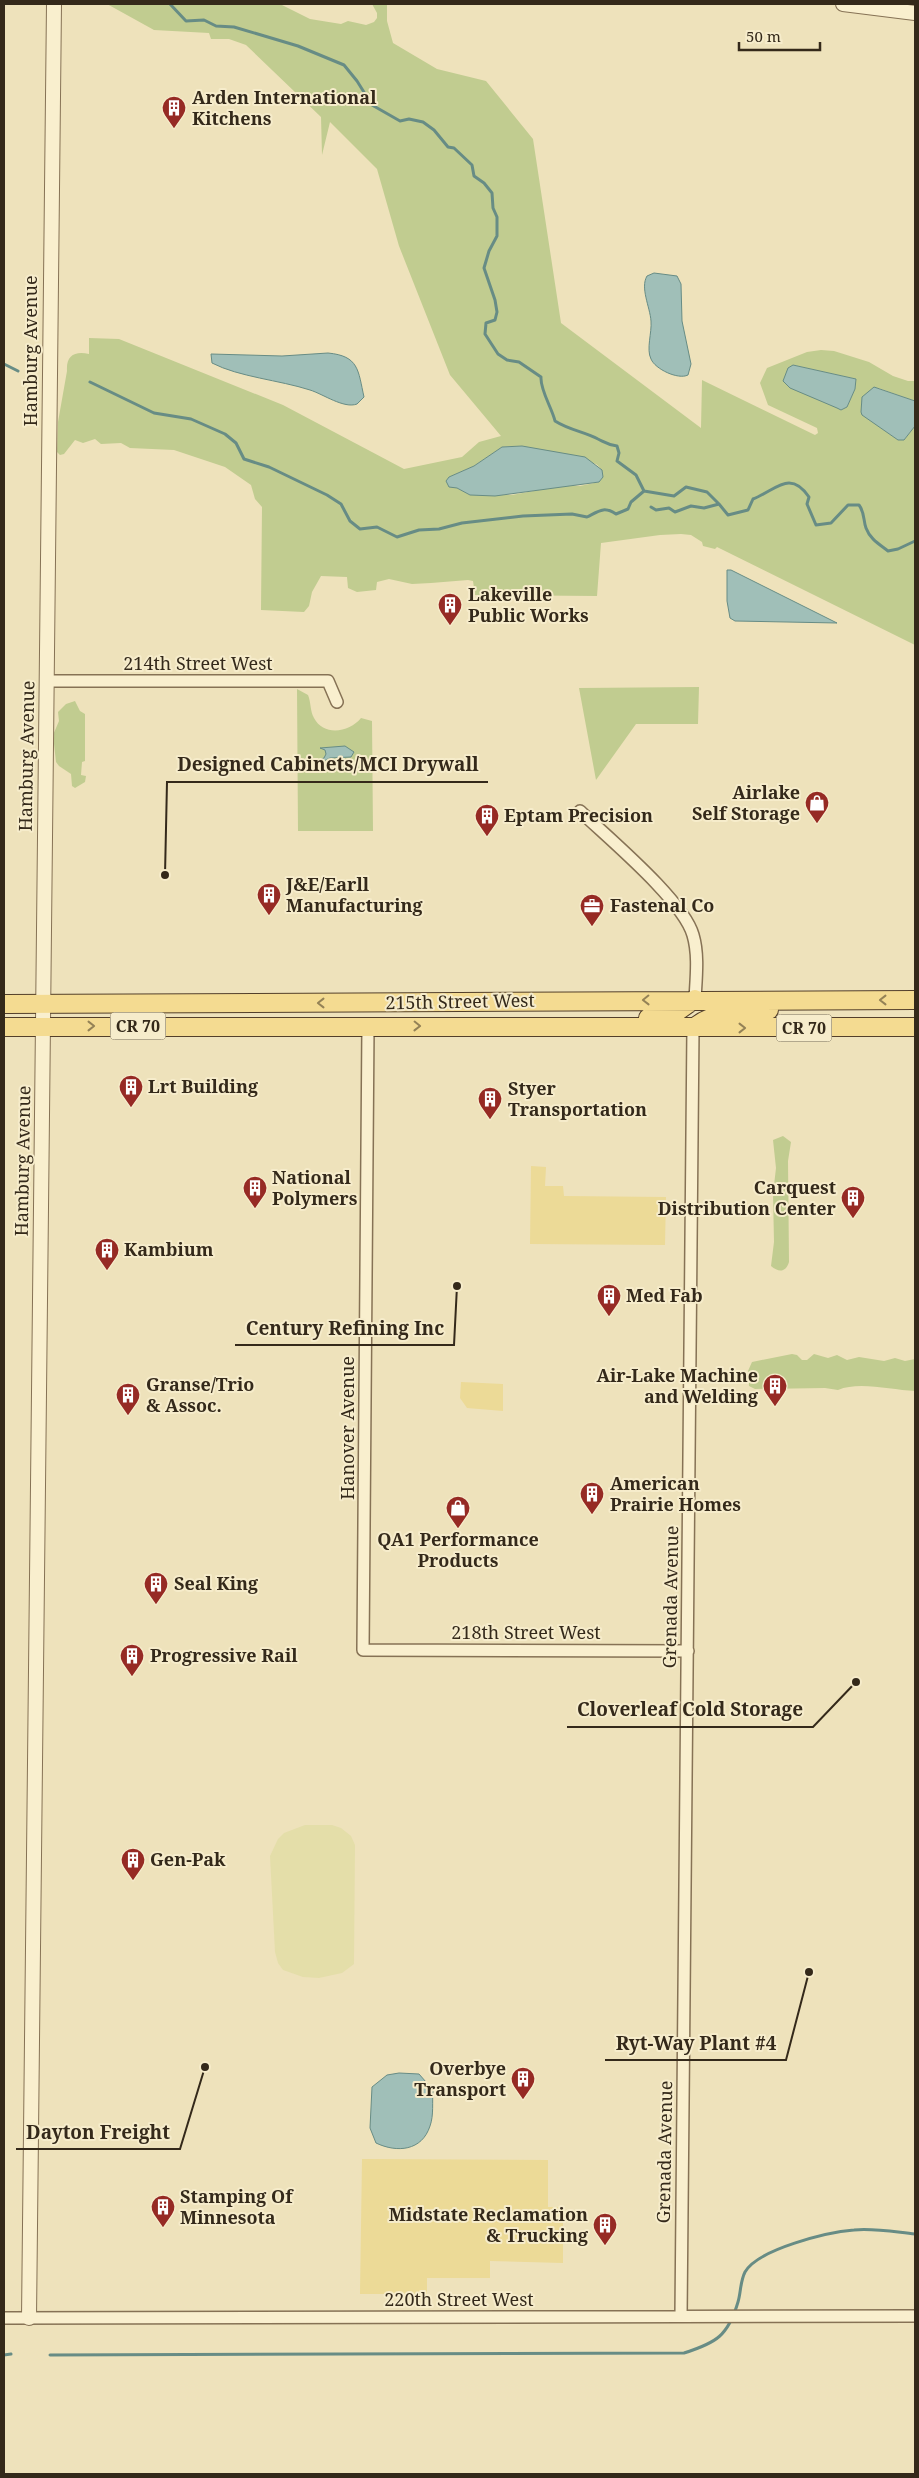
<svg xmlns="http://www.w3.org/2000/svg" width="919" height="2478" viewBox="0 0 919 2478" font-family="'Noto Serif',serif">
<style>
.farmland{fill:#e4dea9}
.green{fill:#c1cc90;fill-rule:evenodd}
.sand{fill:#ecda97}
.water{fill:#a0bfb8;stroke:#678c85}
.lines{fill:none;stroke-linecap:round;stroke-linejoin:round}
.stream{stroke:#678c85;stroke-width:3}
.minor-casing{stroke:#867255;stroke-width:14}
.tertiary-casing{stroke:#867255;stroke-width:16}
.primary-casing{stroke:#533f2a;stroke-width:20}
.minor{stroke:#f9efce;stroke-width:11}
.tertiary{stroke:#f9efce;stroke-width:14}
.primary{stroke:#f4db91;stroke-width:18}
.oneway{stroke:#948256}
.labels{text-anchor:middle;stroke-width:4;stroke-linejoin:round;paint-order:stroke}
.shield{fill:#f6eccb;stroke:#6e644f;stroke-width:1}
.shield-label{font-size:16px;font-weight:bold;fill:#34291a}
.poi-label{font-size:18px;font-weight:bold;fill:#34291a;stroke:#f6eccb;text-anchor:start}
.street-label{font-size:18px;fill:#34291a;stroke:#f6eccb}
.leader{fill:none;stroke:#34291a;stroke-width:2}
.callout-dot{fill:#34291a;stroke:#f6eccb;stroke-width:2}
.callout-label{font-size:19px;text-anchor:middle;font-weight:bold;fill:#34291a;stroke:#f6eccb;stroke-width:4;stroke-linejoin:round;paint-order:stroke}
</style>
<rect width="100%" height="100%" fill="#eee2bb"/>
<!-- farmland -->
<path class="farmland" d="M305,1825h27l9,3 10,8 4,9 -1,119 -12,9 -23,5 -16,-1 -20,-7 -5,-7 -3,-11 -5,-96 8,-17 6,-6z"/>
<!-- green -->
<path class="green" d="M107,4h173l30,15 31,5 7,-3 18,4 8,-3 3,-4v-5l-5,-9h15v17l6,22 44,26 49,12 47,58 28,184 140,105 1,-48 113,55 3,-2 -1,-5 -49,-23 -8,-22 7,-15 40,-16 14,-2 13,1 35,11 24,14 15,5h7v20l-37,-13 -17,15 2,12 35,25h6l11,-14v219l-198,-98 -2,2 -12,-3 -1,-4 -11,-7 -10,-1 -21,1 -59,8 -4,53 -122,-1 -2,-14 -5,-1 -37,3 -19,1 -23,-5 -12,3 -1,8 -19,2 -9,-4 -1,-11 -26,-1 -9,16 -3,14 -5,6 -43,-2 1,-103 -7,-8 -4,-14 -26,-18 -51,-17 -44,-2 -9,-5 -20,1 -6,-5 -12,4 -8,-3 -11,14 -4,1 -3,-3 1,-30 9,-51c-1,-16 8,-20 22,-17v-16l30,1 164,66 121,64 58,-12 17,-15 22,-6 -51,-61 -51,-129 -22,-77 -47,-47 -8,33 -1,-38 -75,-72 -17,-6h-18l-2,-6 -55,-3zM793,365l63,14 -1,10 -8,18 -6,3zM522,446l74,18c7,6 9,10 3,18l-19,4 -15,-1 -53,10h-42l-13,-7 -8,-11 25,-11 28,-19z
M699,687l-1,37h-62l-40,56 -17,-92z
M297,689l11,6c3,7 2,16 6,23 10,19 36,14 47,0l11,3 1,110h-75z
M75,701l5,10 5,3v47l-3,1 -1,13 5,1 -1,6 -10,6 -3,-2 -1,-12 -12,-8 -3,-4 -3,-27 6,-14 -1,-9 8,-8z
M783,1136l8,6 -3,19 1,101c-3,10 -10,11 -18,4l3,-24 -1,-48 3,-26 -3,-28z
M792,1354l5,1 5,5h5l7,-6 14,4 9,-3 10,5 12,-3 25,4 11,-3 10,3 10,-2v32c-24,-1 -56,-10 -77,-1l-13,-2 -70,1 -6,-3 -1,-15 4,-9z"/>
<!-- sand -->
<path class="sand" d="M531,1166l15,1 -1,19h18l1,10 102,1 -1,48 -135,-1z
M461,1382l42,2v27l-36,-3 -7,-10z
M362,2159l186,1v47h15v56l-73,-2v17h-63v16h-67z"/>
<!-- water -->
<path class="water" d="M654,273l23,3 4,8 1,37 9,43 -3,11c-10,5 -33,-6 -37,-16 -5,-10 1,-26 0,-38 -1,-14 -11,-33 -4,-45z
M328,353c31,3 30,17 36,44l-7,7c-13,5 -34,-10 -47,-14 -31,-10 -71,-13 -98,-27l-1,-9 71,2z
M793,365l63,14 -1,10 -8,18 -6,3 -4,-2 -47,-20 -7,-7 5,-13z
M874,387l41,14v25l-11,14h-6l-36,-25 -1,-3 1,-15z
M522,446l63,11 17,13 1,7 -4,5 -104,14 -25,-1 -13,-7 -8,-1 -3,-6 3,-4 25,-11 28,-19z
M731,570l106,53 -102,-2 -5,-3 -3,-17v-31z
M345,746l9,6 -3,5 -21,1 -16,8 1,-4 9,-4 2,-4 -1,-4 -5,-2z
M399,2073l20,1 14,16c-1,12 1,25 -3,36 -8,25 -33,27 -54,17l-6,-15 2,-41 15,-12z"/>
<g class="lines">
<!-- stream -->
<path class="stream" d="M170,4l16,17 18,-1 12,6 18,1 64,19 46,19 13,16 15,24 28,16 9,-2 14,3 11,8 14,17 6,1 18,17 2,11 10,7 8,10 1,15 4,9v19l-8,15 -5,17 11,32 2,12 -2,8 -9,3 -1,11 13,20 9,6 12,2 22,15c-1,13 11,31 14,44 14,9 30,11 43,18 8,4 10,6 19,7l2,7 -2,8 19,14 8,16
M4,364l14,7
M90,382l64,31 37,6 34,15 11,9 8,16 25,8 58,28 14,9 9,17 10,8 17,-2 20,10 22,-7 20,-1 23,-6 61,-7 49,-2 15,3c12,-6 17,-11 29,-3l12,-5 3,-7 13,-11
M644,491l30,5 12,-9 21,5 12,12
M651,507l5,3 13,-2 6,4 16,-6 13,2 15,-4 9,11 20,-5 5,-11c23,-9 37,-30 56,-2l-2,7 9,21 15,-2 17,-18h11c6,8 4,15 7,23 4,11 13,16 22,23l10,-2 17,-8
M4,2355l7,-1
M50,2355l634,-2c32,-10 44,-17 54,-51 3,-10 2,-20 7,-30 13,-23 83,-40 109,-42 20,-2 41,2 61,4"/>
<defs>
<path id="minor" d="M47,681h281l9,21
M580,811c28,27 103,89 113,124 6,20 3,44 2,64
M368,1026l-5,624 325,1
M681,2316l12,-1288
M4,2318l911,-2"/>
<path id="tertiary" d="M843,4l72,9
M29,2318l25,-2314"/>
<path id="primary" d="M4,1004l911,-4
M648,1018l23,-2 24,-17
M696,1026c19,-15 49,-16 73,-16
M4,1027h911"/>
</defs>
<!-- minor casing -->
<use href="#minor" class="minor-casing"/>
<!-- tertiary casing -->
<use href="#tertiary" class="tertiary-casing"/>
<!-- primary casing -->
<use href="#primary" class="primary-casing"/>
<!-- minor -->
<use href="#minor" class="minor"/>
<!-- tertiary -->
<use href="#tertiary" class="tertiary"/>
<!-- primary -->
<use href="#primary" class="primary"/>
</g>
<!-- one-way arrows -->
<defs><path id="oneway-chevron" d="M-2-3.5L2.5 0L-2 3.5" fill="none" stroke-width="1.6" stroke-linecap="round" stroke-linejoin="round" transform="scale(1.25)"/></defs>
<g class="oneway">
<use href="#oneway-chevron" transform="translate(646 1000) rotate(179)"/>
<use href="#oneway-chevron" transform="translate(883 1000) rotate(-180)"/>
<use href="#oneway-chevron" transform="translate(321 1003) rotate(180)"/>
<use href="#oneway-chevron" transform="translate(91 1026)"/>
<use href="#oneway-chevron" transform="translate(417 1026) rotate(1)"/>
<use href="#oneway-chevron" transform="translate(742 1028)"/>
</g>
<!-- icons -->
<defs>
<symbol id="building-pin" viewBox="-11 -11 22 30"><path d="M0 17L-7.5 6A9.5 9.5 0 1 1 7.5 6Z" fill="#962a24" stroke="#f6eccb"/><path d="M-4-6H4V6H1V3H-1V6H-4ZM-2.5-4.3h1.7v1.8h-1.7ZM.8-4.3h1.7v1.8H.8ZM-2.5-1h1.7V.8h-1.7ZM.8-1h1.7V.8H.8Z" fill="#fff"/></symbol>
<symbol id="shop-pin" viewBox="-11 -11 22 30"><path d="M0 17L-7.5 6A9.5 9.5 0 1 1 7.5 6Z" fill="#962a24" stroke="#f6eccb"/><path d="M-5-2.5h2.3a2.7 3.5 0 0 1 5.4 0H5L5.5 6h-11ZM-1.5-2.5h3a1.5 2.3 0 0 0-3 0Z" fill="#fff"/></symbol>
<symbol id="office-pin" viewBox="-11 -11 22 30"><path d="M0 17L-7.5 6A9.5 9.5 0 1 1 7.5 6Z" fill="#962a24" stroke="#f6eccb"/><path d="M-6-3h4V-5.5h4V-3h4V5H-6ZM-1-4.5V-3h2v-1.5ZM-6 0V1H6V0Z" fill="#fff"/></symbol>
</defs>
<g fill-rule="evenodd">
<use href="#building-pin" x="160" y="94" width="28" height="38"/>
<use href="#building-pin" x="436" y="591" width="28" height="38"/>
<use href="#shop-pin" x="803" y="789" width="28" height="38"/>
<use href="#building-pin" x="473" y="802" width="28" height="38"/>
<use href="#building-pin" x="255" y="881" width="28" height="38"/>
<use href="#office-pin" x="578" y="892" width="28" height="38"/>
<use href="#building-pin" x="117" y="1073" width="28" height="38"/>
<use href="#building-pin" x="476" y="1085" width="28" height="38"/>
<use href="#building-pin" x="241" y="1174" width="28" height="38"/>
<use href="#building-pin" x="839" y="1184" width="28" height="38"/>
<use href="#building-pin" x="93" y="1236" width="28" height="38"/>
<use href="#building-pin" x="595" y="1282" width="28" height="38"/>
<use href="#building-pin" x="761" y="1372" width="28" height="38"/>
<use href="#building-pin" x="114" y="1381" width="28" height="38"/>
<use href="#building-pin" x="578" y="1480" width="28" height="38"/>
<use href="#shop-pin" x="444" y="1494" width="28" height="38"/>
<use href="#building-pin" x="142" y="1570" width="28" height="38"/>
<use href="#building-pin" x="118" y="1642" width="28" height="38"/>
<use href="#building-pin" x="119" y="1846" width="28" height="38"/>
<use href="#building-pin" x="509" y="2065" width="28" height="38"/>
<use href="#building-pin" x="149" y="2193" width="28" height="38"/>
<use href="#building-pin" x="591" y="2211" width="28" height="38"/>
</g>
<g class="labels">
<!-- shield labels -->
<g class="shield">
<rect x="110.5" y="1012.5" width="55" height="27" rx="4"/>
<rect x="776.5" y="1014.5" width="55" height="27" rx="4"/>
</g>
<g class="shield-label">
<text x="138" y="1032">CR 70</text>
<text x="804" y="1034">CR 70</text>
</g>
<!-- poi labels -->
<g class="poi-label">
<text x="192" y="104">Arden International<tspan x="192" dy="21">Kitchens</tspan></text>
<text x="468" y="601">Lakeville<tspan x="468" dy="21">Public Works</tspan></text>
<text x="800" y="799" text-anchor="end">Airlake<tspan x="800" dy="21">Self Storage</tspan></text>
<text x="504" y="822">Eptam Precision</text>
<text x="286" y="891">J&amp;E/Earll<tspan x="286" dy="21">Manufacturing</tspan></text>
<text x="610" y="912">Fastenal Co</text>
<text x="148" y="1093">Lrt Building</text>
<text x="508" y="1095">Styer<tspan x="508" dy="21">Transportation</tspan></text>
<text x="272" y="1184">National<tspan x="272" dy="21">Polymers</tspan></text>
<text x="836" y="1194" text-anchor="end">Carquest<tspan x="836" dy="21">Distribution Center</tspan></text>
<text x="124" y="1256">Kambium</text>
<text x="626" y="1302">Med Fab</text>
<text x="758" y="1382" text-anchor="end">Air-Lake Machine<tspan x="758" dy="21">and Welding</tspan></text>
<text x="146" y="1391">Granse/Trio<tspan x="146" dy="21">&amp; Assoc.</tspan></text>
<text x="610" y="1490">American<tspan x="610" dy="21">Prairie Homes</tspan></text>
<text x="458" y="1546" text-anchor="middle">QA1 Performance<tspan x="458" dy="21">Products</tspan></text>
<text x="174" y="1590">Seal King</text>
<text x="150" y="1662">Progressive Rail</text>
<text x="150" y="1866">Gen-Pak</text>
<text x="506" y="2075" text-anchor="end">Overbye<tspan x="506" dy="21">Transport</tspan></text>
<text x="180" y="2203">Stamping Of<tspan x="180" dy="21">Minnesota</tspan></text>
<text x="588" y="2221" text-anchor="end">Midstate Reclamation<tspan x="588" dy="21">&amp; Trucking</tspan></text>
</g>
<!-- street labels -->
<g class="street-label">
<text transform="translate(31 351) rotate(-90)" y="6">Hamburg Avenue</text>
<text x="198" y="670">214th Street West</text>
<text transform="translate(27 756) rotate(-89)" y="6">Hamburg Avenue</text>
<text transform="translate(460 1002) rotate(-1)" y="6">215th Street West</text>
<text transform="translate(23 1161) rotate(-89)" y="6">Hamburg Avenue</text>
<text transform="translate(348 1428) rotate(-90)" y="6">Hanover Avenue</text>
<text transform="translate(671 1597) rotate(-89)" y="6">Grenada Avenue</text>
<text x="526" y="1639">218th Street West</text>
<text transform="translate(665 2152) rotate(-89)" y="6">Grenada Avenue</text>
<text x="459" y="2306">220th Street West</text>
</g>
</g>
<!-- callouts -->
<path class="leader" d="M165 875L167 782H488M457 1286L454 1345H235M856 1682L813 1727H567M809 1972L786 2060H605M205 2067L180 2149H16"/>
<g class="callout-dot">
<circle cx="165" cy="875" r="5"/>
<circle cx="457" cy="1286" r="5"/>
<circle cx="856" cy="1682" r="5"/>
<circle cx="809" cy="1972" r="5"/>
<circle cx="205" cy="2067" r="5"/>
</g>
<g class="callout-label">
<text x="328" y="771">Designed Cabinets/MCI Drywall</text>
<text x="345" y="1335">Century Refining Inc</text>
<text x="690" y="1716">Cloverleaf Cold Storage</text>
<text x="696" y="2050">Ryt-Way Plant #4</text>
<text x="98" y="2139">Dayton Freight</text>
</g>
<!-- border -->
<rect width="919" height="2478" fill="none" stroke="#34291a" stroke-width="10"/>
<!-- scale -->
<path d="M739 42v8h81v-8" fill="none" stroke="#34291a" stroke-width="2.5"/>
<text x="746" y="42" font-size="15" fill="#34291a" stroke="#f6eccb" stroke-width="4" paint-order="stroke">50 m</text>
</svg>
